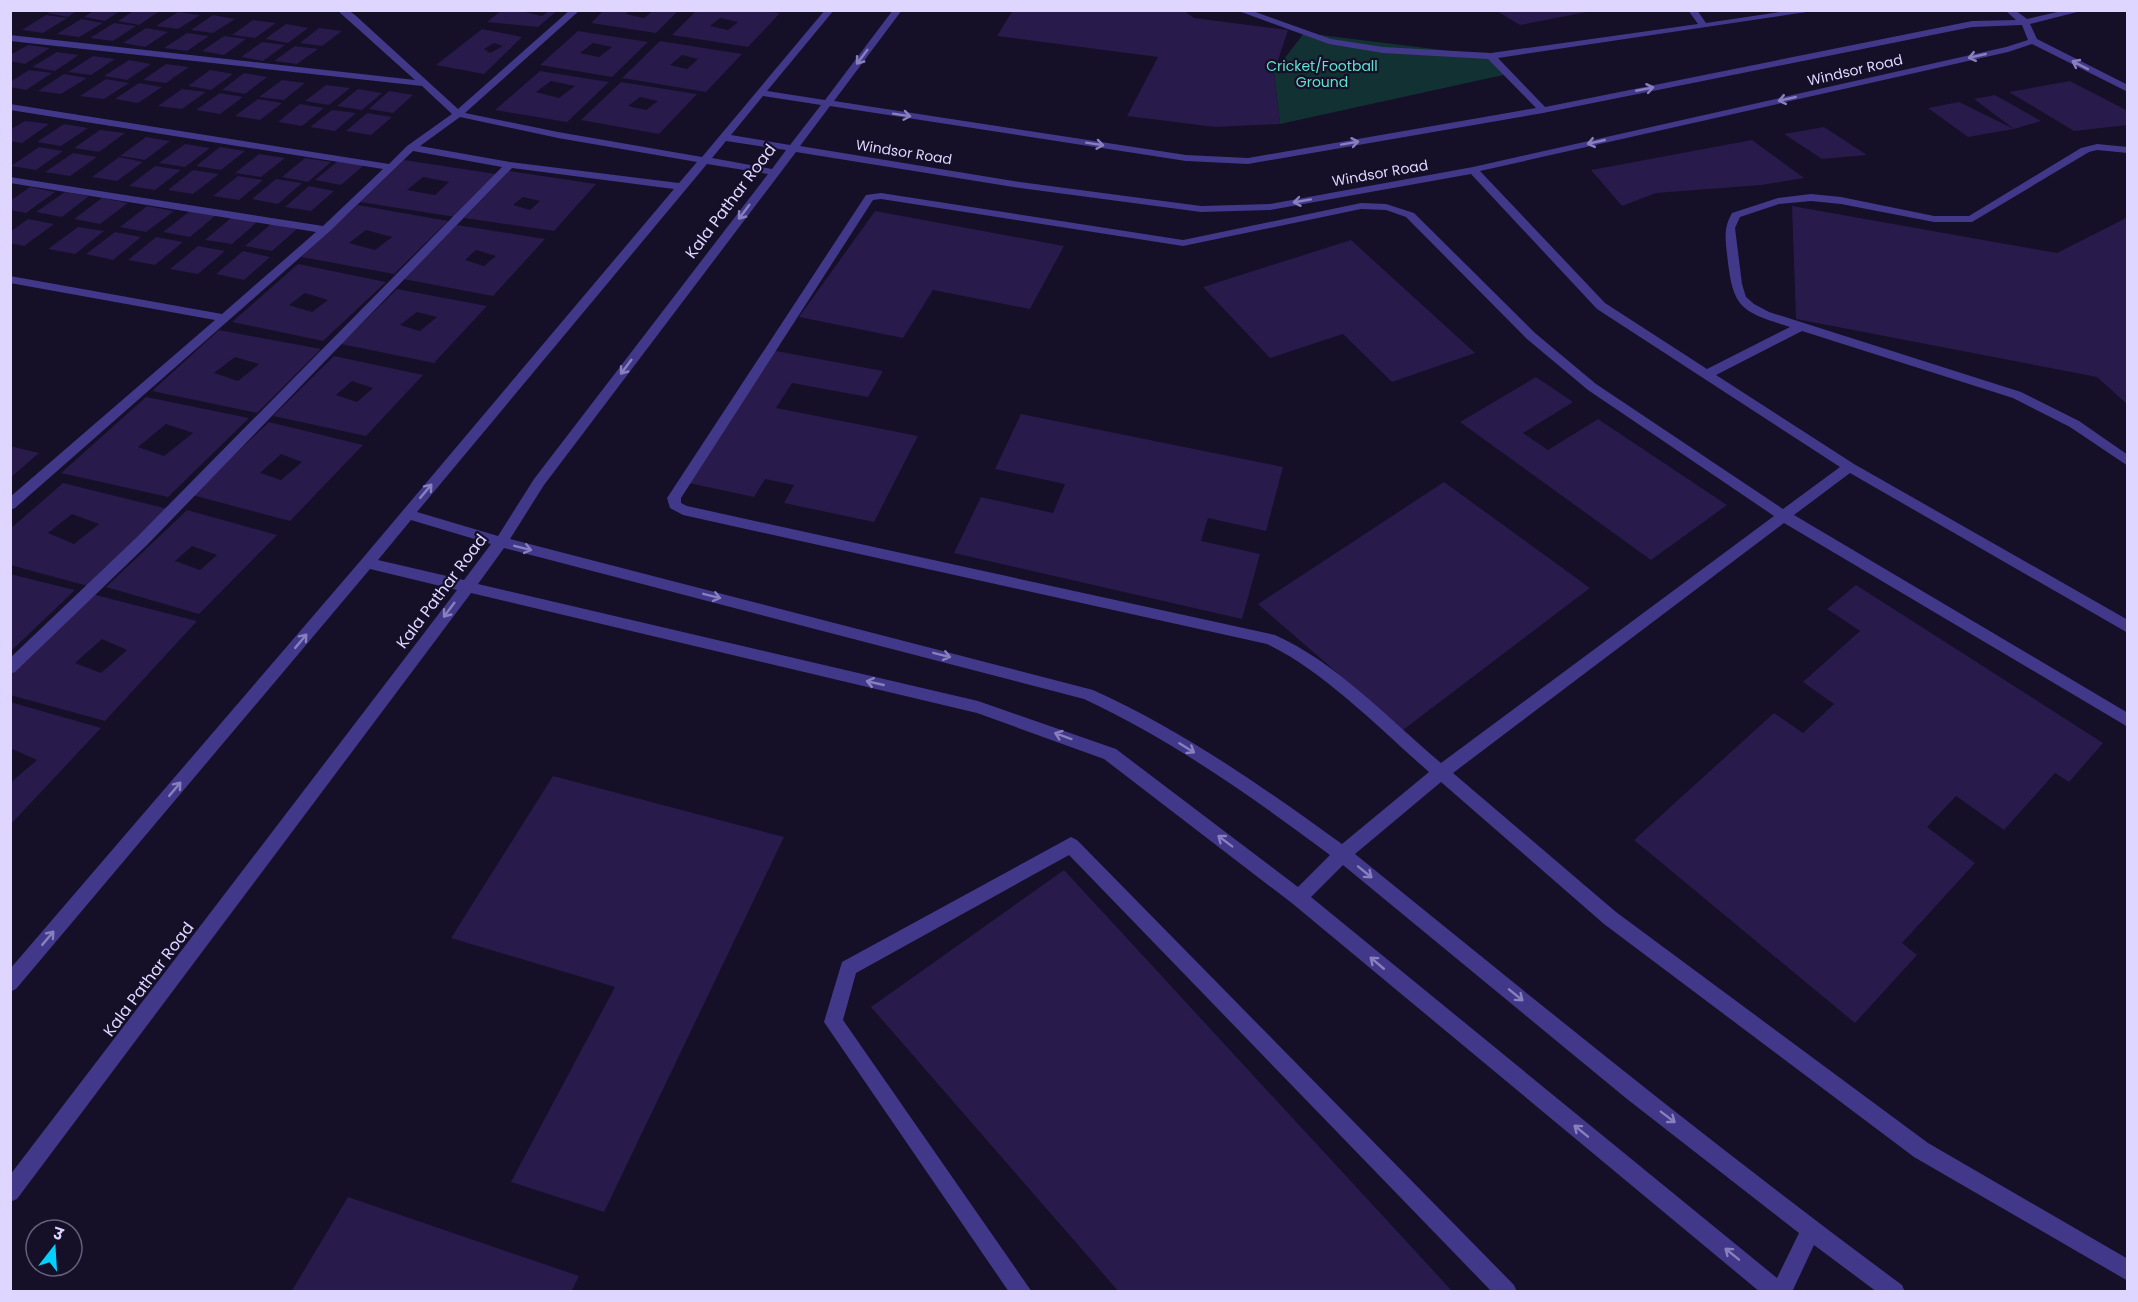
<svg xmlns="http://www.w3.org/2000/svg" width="2138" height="1302" viewBox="0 0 2138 1302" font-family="Poppins,'Noto Sans Devanagari',sans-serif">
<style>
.green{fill:#123132}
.building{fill:#281a4a;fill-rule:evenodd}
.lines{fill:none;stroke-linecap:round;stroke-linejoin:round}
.minor{fill:#423889;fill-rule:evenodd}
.oneway{stroke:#887fbe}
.labels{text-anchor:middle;stroke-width:4.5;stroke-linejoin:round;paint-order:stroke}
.far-park-label{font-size:14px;fill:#5de4ce;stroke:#150f28}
.far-street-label{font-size:14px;fill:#ded6ff;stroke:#150f28}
.street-label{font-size:16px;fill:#ded6ff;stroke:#150f28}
</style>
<rect width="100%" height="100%" fill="#150f28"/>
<!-- green -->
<path class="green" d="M1304,33l187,23 17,18 -228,50 -6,-52z"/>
<!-- building -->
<path class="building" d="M52,10h26l-10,7 -21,-4z
M95,10h26l-16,11 -21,-4z
M135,10h26l-22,15 -21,-4z
M502,10h26l-3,2 17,4 8,-6h8l-20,17 -51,-5z
M604,10h26l-4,4 18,4 10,-8h25l-23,23 -65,-10z
M697,10h64l19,3 -32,34 -76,-12zM720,18l18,4 -10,8 -18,-4z
M1013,10h170l11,8 94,12 -14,42 6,52 -65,3 -88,-11 31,-59 -161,-21z
M1495,10h102l-77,15z
M178,12l22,3 -22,14 -22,-3z
M46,15l21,3 -24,15 -21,-3z
M213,15l22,4 -22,14 -22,-3z
M81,19l22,4 -24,14 -22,-3z
M253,20l23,3 -21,15 -23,-3z
M114,23l22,3 -23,15 -23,-3z
M286,24l22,4 -20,15 -23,-4z
M146,28l22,4 -23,15 -22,-4z
M319,28l23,3 -20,15 -22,-3z
M482,29l40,8 -38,37 -48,-9zM494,43l9,3 -13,7 -6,-4z
M578,31l70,11 -36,35 -72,-12zM593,43l19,4 -13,10 -19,-4z
M187,33l22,3 -22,15 -23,-3z
M224,36l22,3 -22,16 -22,-4z
M660,41l82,13 -36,38 -84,-14zM682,55l16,4 -11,10 -17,-4z
M262,42l23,3 -22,16 -22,-4z
M28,45l22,3 -25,16 -15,-3v-6z
M295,46l23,3 -21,15 -23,-3z
M57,52l22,3 -24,16 -23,-4z
M93,56l22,3 -24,16 -23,-3z
M129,60l22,4 -24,16 -23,-4z
M166,64l23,3 -23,16 -23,-3z
M29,70l23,3 -26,17 -16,-3v-5z
M210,70l23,4 -22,16 -23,-4z
M540,71l69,11 -42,40 -72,-12zM551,81l24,5 -16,12 -23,-6z
M244,73l23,4 -22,17 -23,-4z
M64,74l23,4 -26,16 -23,-3z
M106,79l23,4 -25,16 -24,-3z
M282,80l23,3 -21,17 -25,-3z
M2070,81l58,30v14l-54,6 -65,-39z
M621,82l76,12 -38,40 -78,-14zM640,97l18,4 -12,9 -18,-4z
M139,83l23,4 -24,16 -23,-4z
M326,85l24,3 -21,17 -24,-4z
M182,89l24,3 -24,17 -24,-3z
M358,89l24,4 -20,17 -25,-4z
M389,91l24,4 -20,18 -24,-4z
M220,93l23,4 -23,17 -24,-4z
M1995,95l46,26 -27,8 -40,-30z
M258,99l24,4 -22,17 -25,-4z
M1959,102l55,27 -46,8 -40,-29z
M300,104l24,4 -22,18 -24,-4z
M332,110l24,3 -21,18 -25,-4z
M367,113l25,4 -21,18 -25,-4z
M25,121l24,3 -27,19 -12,-2v-11z
M64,124l24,4 -27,18 -24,-4z
M1824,127l43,28 -45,4 -38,-25z
M100,130l25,3 -26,19 -25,-4z
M146,137l24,4 -25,19 -25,-4z
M1752,140l52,38 -43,7 -105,8 -34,13 -31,-36z
M185,144l25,4 -25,19 -26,-4z
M39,147l24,4 -27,19 -25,-4z
M220,147l25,4 -24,19 -25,-4z
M73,153l24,4 -27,19 -25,-4z
M259,154l26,4 -24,19 -26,-4z
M119,157l24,5 -26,19 -25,-4z
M305,158l26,4 -23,20 -26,-5z
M404,160l92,14 -41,43 -95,-15zM423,177l26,5 -14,13 -28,-5z
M338,161l26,4 -23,20 -26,-5z
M155,166l26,4 -26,20 -26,-4z
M193,170l26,4 -26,20 -25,-4z
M509,171l87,13 -42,47 -90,-13zM523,197l17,4 -10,9 -17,-5z
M238,176l25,4 -24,20 -26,-4z
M276,179l26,4 -24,21 -26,-5z
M309,186l25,5 -23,20 -26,-4z
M30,187l25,5 -29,21 -16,-3v-9z
M65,192l24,4 -27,21 -26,-5z
M102,198l26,5 -28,21 -26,-5z
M358,205l90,16 -54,53 -93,-17zM366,230l26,7 -17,13 -26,-7z
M147,206l27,5 -28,21 -26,-5z
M1792,206l265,47 71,-36v188l-31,-28 -301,-58z
M190,211l26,4 -26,22 -27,-5z
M875,211l189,35 -34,63 -97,-19 -30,48 -104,-21z
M231,218l26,4 -25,22 -27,-4z
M28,219l26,5 -30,22 -14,-3v-11z
M271,224l26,5 -25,22 -27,-5z
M457,225l88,14 -52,57 -90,-17zM476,250l20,6 -12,10 -19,-6z
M78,227l26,4 -29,23 -27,-5z
M115,232l26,5 -28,23 -27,-6z
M156,237l27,5 -28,23 -27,-5z
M1351,240l124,113 -83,29 -49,-48 -73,24 -67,-71z
M198,246l27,5 -27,23 -28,-5z
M243,251l27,6 -26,23 -28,-6z
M298,264l88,18 -63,59 -91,-19zM305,293l23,7 -16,12 -23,-7z
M397,289l90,17 -53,57 -93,-19zM417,312l20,5 -17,14 -20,-6z
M219,330l102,19 -64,64 -105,-22zM235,357l24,7 -21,17 -24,-8z
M771,350l112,21 -15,26 -76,-14 -16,25 142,28 -44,86 -90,-19 10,-18 -29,-6 -11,18 -70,-15z
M334,356l89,19 -57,61 -93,-20zM352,381l21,7 -16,14 -21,-7z
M1536,377l37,25 -50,31 25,17 50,-31 129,86 -76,55 -191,-138z
M146,397l103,21 -81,79 -107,-24zM166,424l27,9 -29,23 -26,-9z
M1021,414l262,53 -17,64 -58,-13 -7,23 59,13 -18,65 -288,-66 27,-56 72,16 12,-29 -70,-15z
M269,422l94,23 -73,76 -98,-26zM281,454l21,8 -21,18 -21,-7z
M10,446l29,7 -29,25z
M1444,482l146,106 -187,142 -145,-126z
M63,483l105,26 -80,77 -78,-21v-36zM72,514l27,10 -25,20 -26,-11z
M187,510l90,25 -78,79 -93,-27zM192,546l25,9 -17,15 -25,-9z
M10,574l65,16 -65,62z
M1856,585l247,158 -34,39 -14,-9 -51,57 -48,-34 -29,31 48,36 -73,80 15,12 -62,68 -221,-183 140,-127 29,20 31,-29 -31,-22 57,-51 -33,-22z
M92,594l105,27 -92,100 -95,-26v-19zM102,639l25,11 -26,23 -26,-10z
M10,702l91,26 -91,97v-42l27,-23 -27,-12z
M553,776l231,61 -180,375 -93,-30 104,-195 -164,-49z
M1064,870l389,422h-334l-248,-285z
M348,1197l231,79 -8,16h-280z"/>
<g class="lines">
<!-- minor -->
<path class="minor" d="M337,10h11l7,5 103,94 112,-99h10l-115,103 93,19 144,25 123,-147h9l-67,81 58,9 68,-90h9l-68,91 352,54 62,3 288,-50 -48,-49 -105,-6 -54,-9 -93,-34h14l81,29 52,8 108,6 207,-29 -10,-14h9l9,13 88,-13h26l-322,48 47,49 427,-86 44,-1 -11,-10h10l12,9 39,-9h19l-55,14 7,15 91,46v7l-96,-48 -24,8 -528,119 125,132 102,66 83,-42c-51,-16 -57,-19 -63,-73 -2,-17 -3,-27 5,-41l46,-15 33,-4 30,3 93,19h35l112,-68 16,-4 31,3v6l-31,-3 -8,2 -117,70h-38l-93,-18 -30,-3 -32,3 -39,13 -5,11 7,56 4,13 8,7 15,8 252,80 58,29 49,34v11l-58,-39 -57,-29 -211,-67 -86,44 138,89 274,156v13l-278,-160 -56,42 334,198v14l-344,-204 -331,250 163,139 312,231 200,116v22l-214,-124 -310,-233 -163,-142 -86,72c180,146 360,293 547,431l3,7h-28l-63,-47 -22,47h-32l-467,-388 -189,-145 -127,-46 -506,-120 -454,606 -7,3v-27l447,-585 -87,-21 -354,420 -6,3v-23l352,-410 312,-370 -162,-21 -365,377 -132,127 -5,2v-16l127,-121 365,-370 -89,-16 -84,81 -314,276 -5,2v-13l205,-177 -205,-37v-7l212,38 94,-82 -306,-49v-6l313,49 60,-57 -373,-59v-6l379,60 18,-18 45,-32 -30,-28 -412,-45v-6l405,45zM2022,25l6,15 -22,7 -533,120 -203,37 -69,2 -181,-24 -220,-36 30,-40 356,55 62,3 295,-51 429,-86zM763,96l58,9 -31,40 -59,-10zM460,117l98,21 139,24 -18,21 -169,-21 -90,-16zM726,141l60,9 -14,19 -60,-11zM796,152l224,36 181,24 69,-2 201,-36 126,135 243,158 -57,42 -187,-125 -61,-51 -121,-120 -28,-9 -25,-1 -178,37 -302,-47 -15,2 -197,300 -2,3 3,10 13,7 584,129c57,27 114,86 162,128l-87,72c-79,-57 -160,-114 -249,-154l-583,-151 34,-54zM707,164l61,10 -234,305 -36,57 -81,-24zM881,199l302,47 178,-37 25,1 20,7 121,122 61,51 186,126 -333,247c-51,-43 -105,-101 -166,-128l-588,-129 -6,-3v-5l192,-298zM411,520l80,24 -27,36 -86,-20zM504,548l580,151c88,41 168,98 246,156l-32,32 -182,-138 -138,-48 -500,-117zM1343,865l284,234 172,134 -22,45 -466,-381z
M1071,837l6,3 437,445 3,7h-25l-423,-437 -213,118 -13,47 189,272h-23l-185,-270 18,-60z"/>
</g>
<!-- one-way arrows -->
<defs><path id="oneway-shaft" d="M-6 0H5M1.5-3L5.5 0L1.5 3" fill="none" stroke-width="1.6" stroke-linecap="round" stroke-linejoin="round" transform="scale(1.5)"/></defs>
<g class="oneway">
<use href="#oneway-shaft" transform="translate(1977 56) rotate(167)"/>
<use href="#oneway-shaft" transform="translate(862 57) rotate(127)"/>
<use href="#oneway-shaft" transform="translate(2080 65) rotate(-153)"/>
<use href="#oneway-shaft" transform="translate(1645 89) rotate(-11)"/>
<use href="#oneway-shaft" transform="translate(1787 99) rotate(167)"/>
<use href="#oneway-shaft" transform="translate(902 115) rotate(9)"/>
<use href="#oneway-shaft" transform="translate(1596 142) rotate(167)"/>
<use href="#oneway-shaft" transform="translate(1350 143) rotate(-10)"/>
<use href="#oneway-shaft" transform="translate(1095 144) rotate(9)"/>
<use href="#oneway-shaft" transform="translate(1302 201) rotate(170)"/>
<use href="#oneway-shaft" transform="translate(744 212) rotate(127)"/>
<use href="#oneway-shaft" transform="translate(626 367) rotate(127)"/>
<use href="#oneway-shaft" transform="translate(426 491) rotate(-50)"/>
<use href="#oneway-shaft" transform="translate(523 548) rotate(14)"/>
<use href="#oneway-shaft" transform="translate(712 596) rotate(14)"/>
<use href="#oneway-shaft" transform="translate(449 610) rotate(127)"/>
<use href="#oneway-shaft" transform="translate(301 641) rotate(-50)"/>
<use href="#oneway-shaft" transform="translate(942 655) rotate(14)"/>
<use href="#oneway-shaft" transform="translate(875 683) rotate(-167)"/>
<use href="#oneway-shaft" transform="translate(1063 736) rotate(-160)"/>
<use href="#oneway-shaft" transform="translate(1187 748) rotate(32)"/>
<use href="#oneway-shaft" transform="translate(175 789) rotate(-50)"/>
<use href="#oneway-shaft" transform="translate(1225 841) rotate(-143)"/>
<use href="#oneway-shaft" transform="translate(1365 872) rotate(39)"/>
<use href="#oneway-shaft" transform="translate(48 938) rotate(-50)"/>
<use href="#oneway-shaft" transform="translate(1377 963) rotate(-140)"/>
<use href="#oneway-shaft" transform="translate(1516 995) rotate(39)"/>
<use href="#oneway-shaft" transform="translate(1668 1117) rotate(37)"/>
<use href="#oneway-shaft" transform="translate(1581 1131) rotate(-141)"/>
<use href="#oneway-shaft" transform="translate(1732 1254) rotate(-141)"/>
</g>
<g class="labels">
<!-- far-park labels -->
<g class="far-park-label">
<text x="1322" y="71">Cricket/Football<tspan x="1322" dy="16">Ground</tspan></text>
</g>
<!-- far-street labels -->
<g class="far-street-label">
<text transform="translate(1855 70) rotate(-13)" y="5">Windsor Road</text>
<text transform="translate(904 152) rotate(9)" y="5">Windsor Road</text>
<text transform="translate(1380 173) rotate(-10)" y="5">Windsor Road</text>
</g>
<!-- street labels -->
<g class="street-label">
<text transform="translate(730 201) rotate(-53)" y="6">Kala Pathar Road</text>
<text transform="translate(441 591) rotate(-53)" y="6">Kala Pathar Road</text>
<text transform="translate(148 979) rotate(-53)" y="6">Kala Pathar Road</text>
</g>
</g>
<!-- border -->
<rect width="2138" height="1302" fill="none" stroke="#ded6ff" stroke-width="24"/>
<!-- north arrow -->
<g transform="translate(54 1248) rotate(17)"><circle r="28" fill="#150f28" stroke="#655f7e" stroke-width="1.5"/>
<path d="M0-4.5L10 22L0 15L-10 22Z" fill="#02d0ff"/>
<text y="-9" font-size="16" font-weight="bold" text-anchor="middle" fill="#ded6ff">उ</text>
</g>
</svg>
